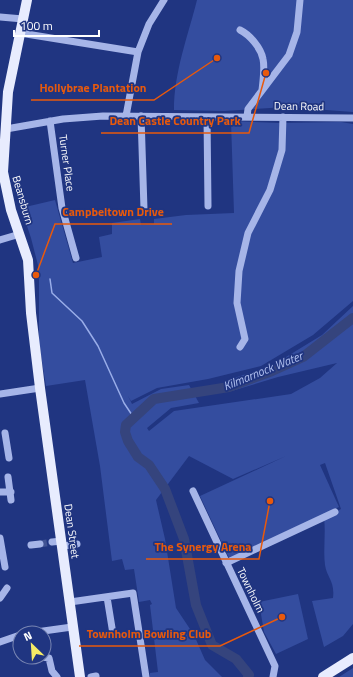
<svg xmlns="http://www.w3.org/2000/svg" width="353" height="677" viewBox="0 0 353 677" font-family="'Titillium Web',sans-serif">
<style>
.green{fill:#344d9f}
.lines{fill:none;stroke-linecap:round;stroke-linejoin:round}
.stream{stroke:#99ade9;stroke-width:1.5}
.river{stroke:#35447d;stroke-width:10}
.minor-tunnel{stroke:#415394;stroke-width:7;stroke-dasharray:7 3.5;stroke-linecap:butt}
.minor{stroke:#a6b5e8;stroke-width:7}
.major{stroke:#e8ecfe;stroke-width:10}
.labels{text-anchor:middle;stroke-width:3.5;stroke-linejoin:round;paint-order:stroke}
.street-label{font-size:11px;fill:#fff;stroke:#203581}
.water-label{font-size:12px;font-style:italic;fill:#b1c0f0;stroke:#203581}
.leader{fill:none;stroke:#e8590c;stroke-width:1.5}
.callout-dot{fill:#e8590c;stroke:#203581;stroke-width:1.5}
.callout-label{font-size:12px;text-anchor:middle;font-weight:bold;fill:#e8590c;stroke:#203581;stroke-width:3.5;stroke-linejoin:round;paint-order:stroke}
</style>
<rect width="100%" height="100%" fill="#203581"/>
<!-- green -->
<path class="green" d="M197,0h156v112l-67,-5 -62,4 -50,-1c0,-38 14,-74 23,-110z
M231,121l48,2 62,-1 12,2v177l-40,34 -52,31 -53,13 -51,9 -26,13 -3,-5 4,8 29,-15 28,-4 10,18 -28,5 -24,20 2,3 25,-20 117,-17 29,-16 17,-15 -59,14 -46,14 -1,-12 42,-14 49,-30 31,-29v318l-10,12 -19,11 -12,-46 21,-3c2,-17 -6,-20 -8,-33 -2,-16 1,-31 -1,-47l17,-9 -16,-46 -5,2 19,42 -110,51 -29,-62 86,-40 -53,23 -44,-23 -33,44 9,39 11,69 18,27 11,25 17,17h-72v-4l8,-1 -8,-67 2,-1 -2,-4 -11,2 -5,-33 -9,1 -3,-11 -10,2 -12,-95 -15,-86 -39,6 -7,-43v-74l-8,-31 -10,-30 34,-8 18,63 29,-6 -3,-20 13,-3v-11l28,-4 1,6 13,-1v-5l32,-4 48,-2z
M298,594l10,45 -32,15 -12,-22 -5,-30z
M353,668v9h-14z"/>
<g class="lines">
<!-- stream -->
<path class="stream" d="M50,279l2,14 30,28 16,25 26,57 10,15"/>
<!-- river -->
<path class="river" d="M248,677l1,-2 -13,-16 -24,-14 -16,-40 -12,-66 -19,-50 -16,-24 -11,-8 -10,-16 -3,-9 1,-7 28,-26 75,-12 43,-16 31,-14 50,-39"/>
<!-- minor-tunnel -->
<path class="minor-tunnel" d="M40,544l12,-2"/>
<!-- minor -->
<path class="minor" d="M0,17l23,2
M240,30c10,5 21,18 23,29 2,9 0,22 -1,31
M20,33l118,19
M126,116l12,-64 11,-28 15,-24
M141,116l3,93
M247,116l1,-7 41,-54 8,-23 3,-32
M207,117l1,89
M50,121l12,87 14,50
M6,129l57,-10 40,-3 250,2
M0,240l20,-6
M240,347l5,-8 -8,-36 2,-32 9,-38 22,-43 12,-40 1,-33
M0,394l40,-6
M5,433l4,25
M8,477l3,23
M193,491l82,175 -2,11
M0,492h11
M0,538l5,29
M52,542l10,-1
M31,545l9,-1
M63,546l14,-2
M226,563l109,-51
M107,597l6,37
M0,598l7,-10
M70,602l63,-9 13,84
M29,633l43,-6
M0,642l20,-7
M42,657l7,1 3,13 5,6
M91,677l5,-1"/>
<!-- major -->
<path class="major" d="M27,0l-19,92 -5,80 8,38 17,50 3,53 9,75 40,289
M323,677l30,-19"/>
</g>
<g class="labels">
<!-- street labels -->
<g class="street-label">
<text transform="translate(299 106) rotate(1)" y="4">Dean Road</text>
<text transform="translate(67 163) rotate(82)" y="4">Turner Place</text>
<text transform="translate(23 200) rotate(74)" y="4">Beansburn</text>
<text transform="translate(72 531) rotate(82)" y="4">Dean Street</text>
<text transform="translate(251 590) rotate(64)" y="4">Townholm</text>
</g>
<!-- water labels -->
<g class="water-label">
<text transform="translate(263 371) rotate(-22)" y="4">Kilmarnock Water</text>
</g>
</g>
<!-- callouts -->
<path class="leader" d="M217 58L154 100H31M266 73L249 133H101M36 275L55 224H172M270 501L259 559H146M282 617L220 646H79"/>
<g class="callout-dot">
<circle cx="217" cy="58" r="4"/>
<circle cx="266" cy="73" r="4"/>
<circle cx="36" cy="275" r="4"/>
<circle cx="270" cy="501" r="4"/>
<circle cx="282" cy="617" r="4"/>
</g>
<g class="callout-label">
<text x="93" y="92">Hollybrae Plantation</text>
<text x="175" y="125">Dean Castle Country Park</text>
<text x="113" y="216">Campbeltown Drive</text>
<text x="203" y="551">The Synergy Arena</text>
<text x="149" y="638">Townholm Bowling Club</text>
</g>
<!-- north arrow -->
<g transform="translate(32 645) rotate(335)"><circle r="19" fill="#203581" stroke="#7986b3"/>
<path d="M0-3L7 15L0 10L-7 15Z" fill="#f5eb66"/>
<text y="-6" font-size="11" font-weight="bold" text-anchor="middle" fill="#ffffff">N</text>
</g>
<!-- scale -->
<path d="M14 30v6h85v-6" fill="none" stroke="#ffffff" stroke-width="2"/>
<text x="20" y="30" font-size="12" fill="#ffffff" stroke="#203581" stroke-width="3" paint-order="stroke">100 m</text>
</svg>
